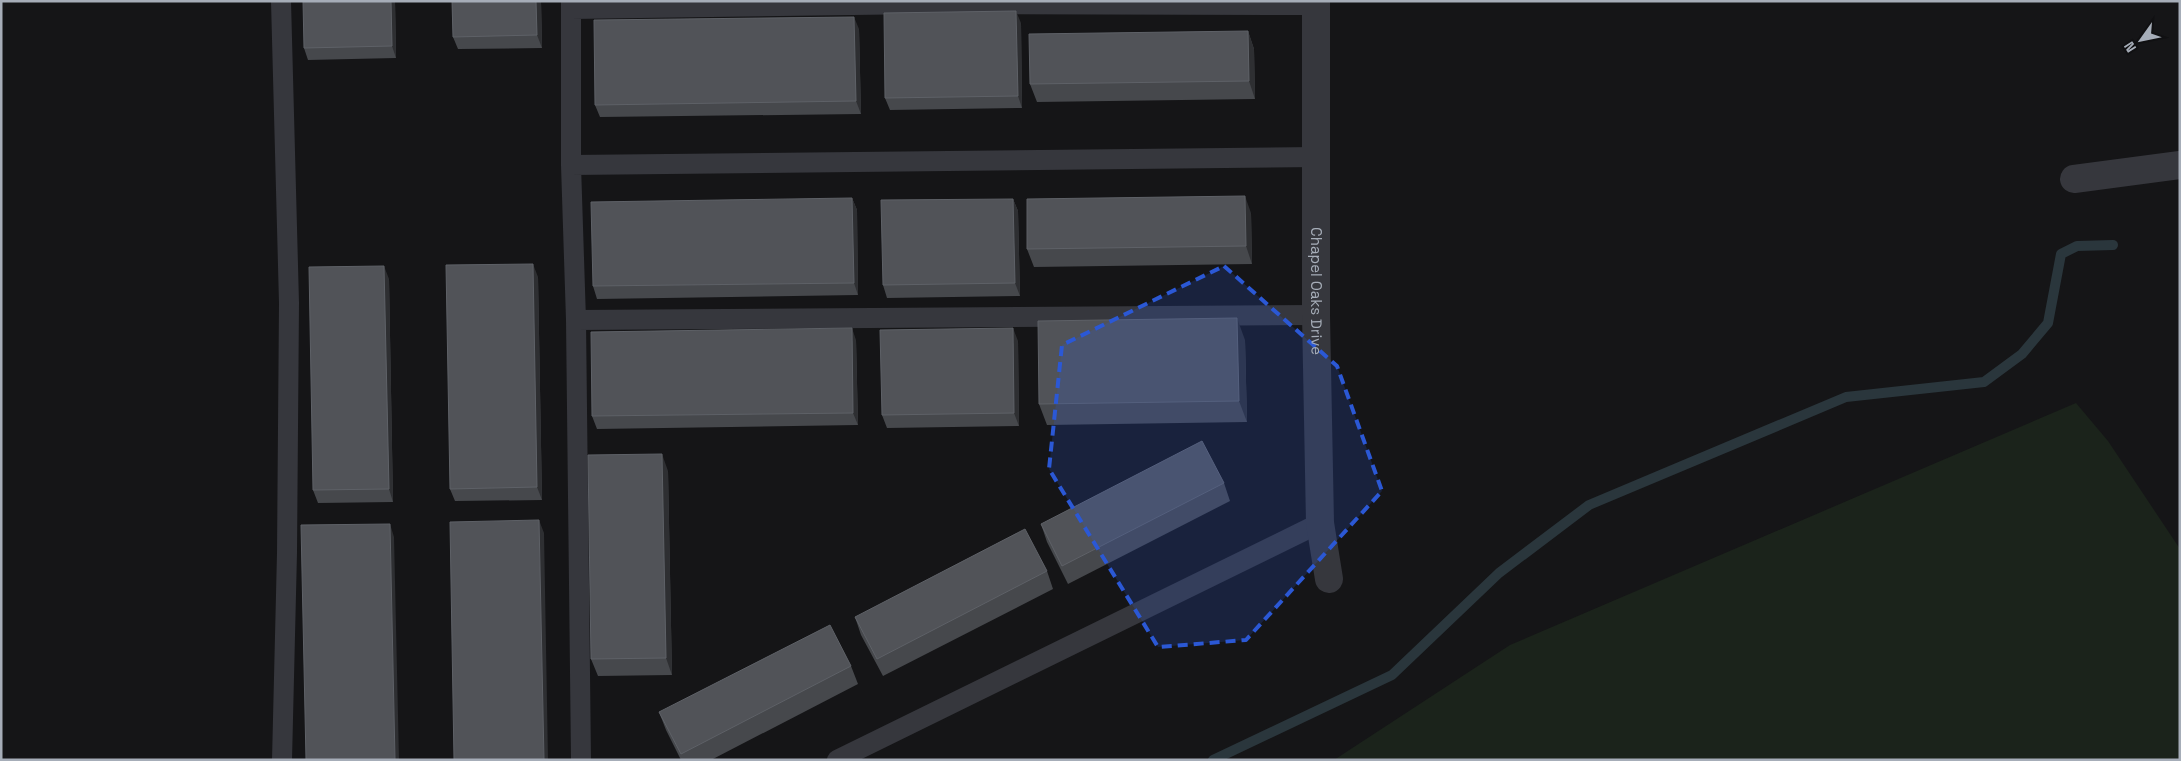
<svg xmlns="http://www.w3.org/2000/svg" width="2181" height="761" viewBox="0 0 2181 761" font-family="'Space Grotesk',sans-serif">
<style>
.grass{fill:#1b231b}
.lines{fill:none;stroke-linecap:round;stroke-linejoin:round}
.stream{stroke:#2a363c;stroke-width:10}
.service{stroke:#36373d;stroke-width:20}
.minor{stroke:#36373d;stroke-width:28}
.wall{fill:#46484c}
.shaded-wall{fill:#2e2f32}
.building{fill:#515358;stroke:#5e6167}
.marked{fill:#2b58d5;fill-opacity:0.2;stroke:#2b58d5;stroke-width:4;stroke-dasharray:10 6;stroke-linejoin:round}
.labels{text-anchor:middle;stroke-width:5;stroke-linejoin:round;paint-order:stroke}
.street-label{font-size:15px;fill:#a6adb8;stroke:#101012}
</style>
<rect width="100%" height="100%" fill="#151517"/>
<!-- grass -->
<path class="grass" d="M2076,403l32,38 72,108v211h-846l176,-115z"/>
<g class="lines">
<!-- stream -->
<path class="stream" d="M1213,760l179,-85 107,-102 90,-68 257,-108 138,-15 38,-28 26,-31 13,-69 16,-8 36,-1"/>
<!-- service -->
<path class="service" d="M281,1l8,302 -2,250 -5,207
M571,1v164l5,155 5,440
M571,9l353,-5 392,1
M571,165l746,-8
M576,320l740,-5
M837,760l483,-237"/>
<!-- minor -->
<g class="minor">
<path id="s1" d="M1316,1v314l4,208 9,56"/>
<path d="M2074,179l106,-14"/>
</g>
</g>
<!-- wall -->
<path class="wall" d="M395,1l1,57 -88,2 -4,-12z
M452,1h89l1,47 -84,1 -5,-12z
M1021,23l1,85 -132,2 -5,-12z
M859,29l2,85 -261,3 -5,-12z
M1248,31l6,18 1,50 -218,3 -7,-18z
M852,198l5,12 1,85 -261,4 -4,-13z
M1013,199l5,12 2,85 -133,2 -4,-13z
M1251,213l1,51 -218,3 -7,-18z
M538,277l4,223 -87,1 -5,-12z
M389,279l4,223 -75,1 -5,-13z
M856,340l2,85 -261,4 -5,-13z
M1245,340l2,82 -200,3 -8,-21z
M1018,341l1,85 -132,2 -5,-13z
M668,471l4,204 -74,1 -7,-17z
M1224,483l6,18 -162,83 -21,-42 -6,-18z
M1047,571l6,18 -170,87 -22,-41 -6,-18z
M851,666l7,18 -147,76h-30l-15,-30 -7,-18z"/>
<!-- shaded-wall -->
<path class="shaded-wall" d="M391,1h4l1,57 -4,-12z
M536,1h5l1,47 -5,-13z
M1016,11l5,12 1,85 -4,-12z
M854,17l5,12 2,85 -5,-13z
M1248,31l6,18 1,50 -6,-18z
M1245,196l6,17 1,51 -6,-18z
M852,198l5,12 1,85 -4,-12z
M1013,199l5,12 2,85 -5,-13z
M533,264l5,13 4,223 -5,-13z
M384,266l5,13 4,223 -4,-13z
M1237,318l8,22 2,82 -8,-21z
M852,328l4,12 2,85 -5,-12z
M1013,328l5,13 1,85 -5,-13z
M662,454l6,17 4,204 -6,-17z
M539,520l5,13 4,227h-4z
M390,524l4,13 5,223h-4z"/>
<!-- building -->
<path class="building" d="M303,1h88l1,45 -88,2z
M452,1h84l1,34 -84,2z
M1016,11l2,85 -133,2 -1,-85z
M854,17l2,84 -261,4 -1,-85z
M1248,31l1,50 -219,3 -1,-50z
M1245,196l1,50 -219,3v-50z
M852,198l2,85 -261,3 -2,-84z
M1013,199l2,84 -132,2 -2,-85z
M533,264l4,223 -87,2 -4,-224z
M384,266l5,223 -76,1 -4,-223z
M1237,318l2,83 -200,3 -1,-83z
M852,328l1,85 -261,3 -1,-84z
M1013,328l1,85 -132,2 -2,-85z
M1202,441l22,42 -162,83 -21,-42z
M662,454l4,204 -75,1 -3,-204z
M539,520l5,240h-90l-4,-238z
M390,524l5,236h-89l-5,-235z
M1025,529l22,42 -170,88 -22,-42z
M830,625l21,41 -170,88 -22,-42z"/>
<!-- marked area -->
<path class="marked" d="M1224,266l113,100 45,125 -136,149 -88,7 -109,-178 13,-124z"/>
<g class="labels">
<!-- street labels -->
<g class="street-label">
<text dy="5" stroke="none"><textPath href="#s1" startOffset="290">Chapel Oaks Drive</textPath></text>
</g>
</g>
<!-- border -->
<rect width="2181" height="761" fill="none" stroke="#a6adb8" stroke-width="5"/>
<!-- north arrow -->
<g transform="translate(2141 40) rotate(237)" stroke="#101012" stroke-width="4" paint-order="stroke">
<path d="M0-4L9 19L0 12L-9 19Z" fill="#a6adb8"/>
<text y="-8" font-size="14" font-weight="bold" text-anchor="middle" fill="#a6adb8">N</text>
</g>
</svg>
